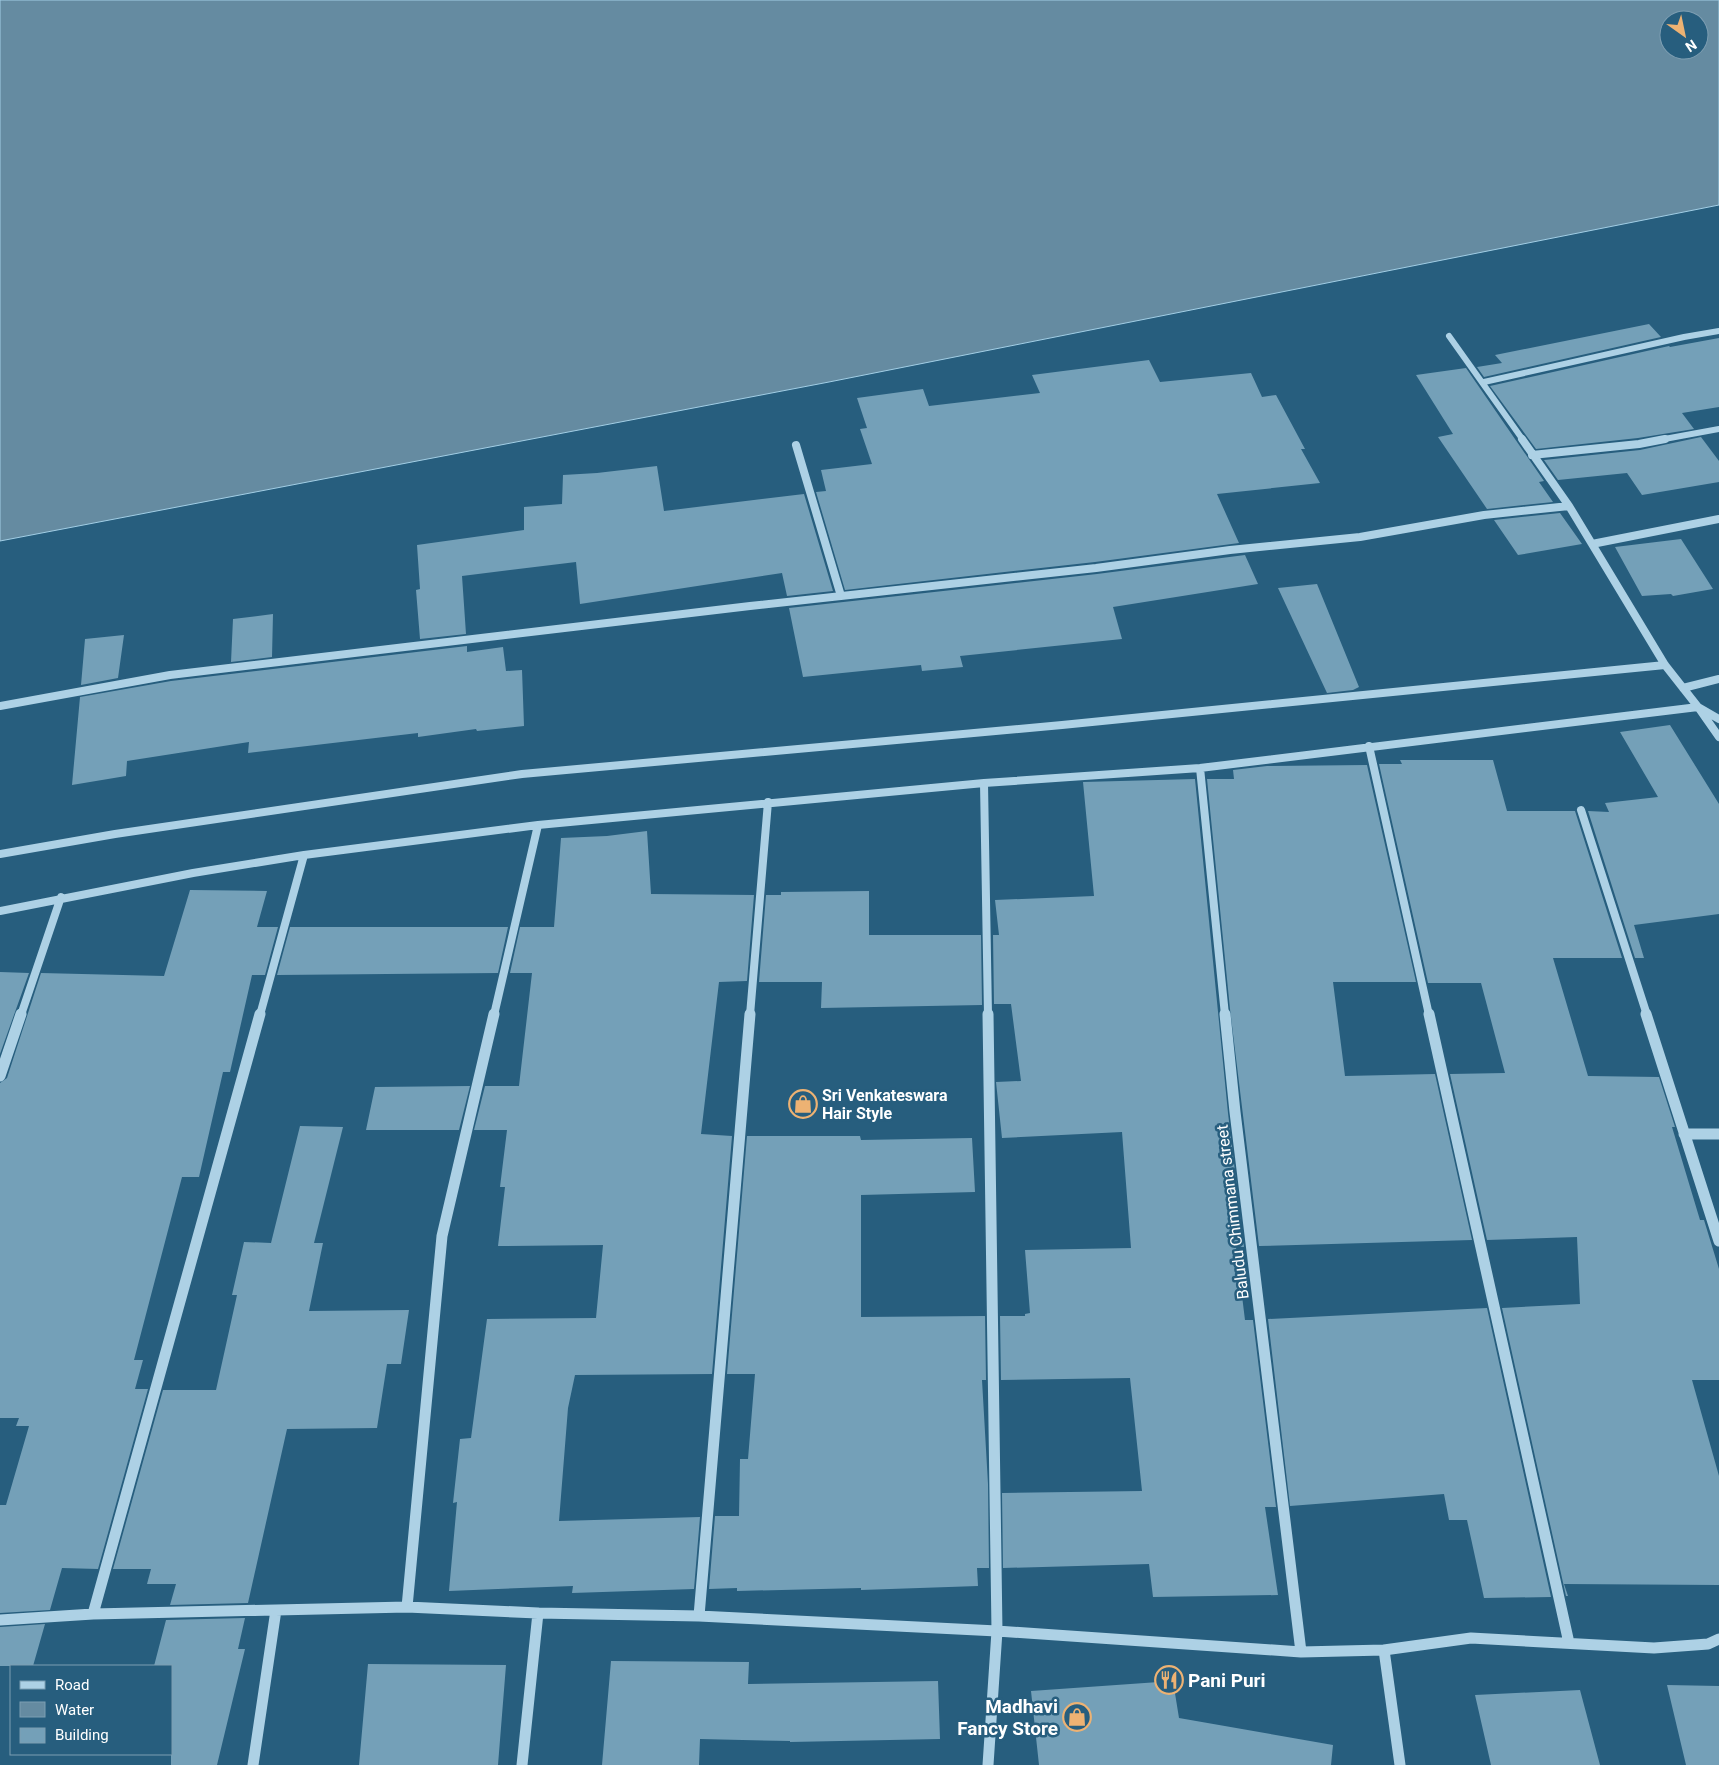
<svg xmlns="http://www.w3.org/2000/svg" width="1719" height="1765" viewBox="0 0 1719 1765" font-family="Roboto,sans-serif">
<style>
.water{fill:#658ba1;stroke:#a2cee5;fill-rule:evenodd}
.building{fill:#74a0b8}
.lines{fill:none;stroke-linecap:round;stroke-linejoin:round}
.minor-far2{stroke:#add1e5;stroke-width:6}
.minor-far1{stroke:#add1e5;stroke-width:8}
.minor{stroke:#add1e5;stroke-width:11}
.labels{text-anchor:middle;stroke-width:5;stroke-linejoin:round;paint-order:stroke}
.poi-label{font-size:16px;font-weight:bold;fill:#fff;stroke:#275e7e;text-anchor:start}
.street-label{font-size:16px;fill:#fff;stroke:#275e7e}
.near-poi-label{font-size:19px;font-weight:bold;fill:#fff;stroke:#275e7e;text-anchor:start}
</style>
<rect width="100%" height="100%" fill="#275e7e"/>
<!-- water -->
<path class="water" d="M0,0h1719v205l-890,177 -829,159zM1669,20h30v30h-30z"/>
<!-- building -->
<path class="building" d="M1649,324l12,13 -177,40 -7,-10 25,-4 -7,-8z
M1719,338v69l-37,6 12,16 -56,9 -102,11 -46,-63 179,-40 1,1z
M1149,360l11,22 91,-9 11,24 14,-2 29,54h-4l19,34 -103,11 22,49 -144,19 -250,28 -29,-98 10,-1 -5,-21 51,-6 -12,-35 7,-1 -10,-30 66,-9 6,17 111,-13 -8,-18z
M1466,368l78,113 -5,1 14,20 -66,7 -49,-72 15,-3 -37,-59z
M1701,437l18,24v21l-77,13 -15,-22 -69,7 -14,-20 96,-10z
M657,466l7,45 140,-17 29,97 -46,5 -5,-23 -202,31 -4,-42 -114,14 4,58 -46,5 -4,-49 4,-1 -3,-44 107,-15v-23l38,-3 1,-29 34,-2z
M1560,513l22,31 -64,11 -24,-35z
M1681,539l32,50 -40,7 -2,-2 -29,2 -27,-49z
M1245,555l13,29 -145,23 9,32 -162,17 3,11 -41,4 -1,-6 -118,12 -14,-69 308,-34z
M1317,584l42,103 -6,3 -26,3 -49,-105z
M273,614l-1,43 -41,5 2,-43z
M124,635l-6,43 -37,7 4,-46z
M467,646v6l36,-5 3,24 16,-1 2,56 -47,5 -1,-2 -58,8v-4l-170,20 1,-11 -122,19 -1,15 -54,9 8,-88 91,-16z
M1670,725l49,79v110l-85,11 10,33h-9l-47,-147 21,1 -4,-9 53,-6 -38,-65z
M1400,760h93l14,51h68l47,147h-69l35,118 71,1 16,50h-3l28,93h4l15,49v111h-27l27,96v109l-155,-1 4,12h-2l-64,-288 78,-4 -3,-67 -90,3 -37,-166 55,-1 -24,-90h-53l-49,-219h23z
M1367,765l49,217h-83l12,94 90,-2 37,166 -213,6 -29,-237 -23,-230h27l-1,-9 34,-4z
M1195,779l33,334 16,134h-8l9,73h8l23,187h-11l13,88 -125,2 -4,-33 -146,4 -1,-75 140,-2 -12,-113 -129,2 -1,-64h25v-2l5,-1 -5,-63 106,-2 -9,-116 -120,6 -6,-56 25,-1 -10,-77h-17l-1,-69h6l-4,-35 99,-4 -11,-114z
M647,831l4,63 103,1 -7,86 -28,1 -18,152 31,2 -20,238 -137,1 -7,33 -9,113 141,-4 -6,72 -122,4 1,-7 -124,5 8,-89 -4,1 7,-64 11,-1 16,-119 109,-1 7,-73 -105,1 7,-59h-5l7,-57h-33l11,-44h34l13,-113h-22l10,-46h34l7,-89 46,-2z
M190,890l77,1 -10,36h21l-13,48h-13l-22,97h-7l-24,105h-17l-48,183h9l-8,29h13l-50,180 -36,-1 -12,42 -50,3v-108h6l23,-79h-13l3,-8h-19v-335l7,-5 34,-105 123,3z
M869,891v44h112l1,70 -161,3 1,-26h-63l7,-87h15v-3z
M290,927h218l-10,46 -221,2z
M0,972l29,1 -29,81z
M470,1086l-11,44h-93l9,-43z
M300,1126l43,1 -29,116h9l-14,68 100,-1 -8,54h-14l-10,64 -90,1 -39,174 -78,2 6,-21h-29l4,-15h-38l50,-179h53l21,-95h-5l12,-53 27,1z
M747,1136h113l1,4 111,-2 3,54 -114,3v122l124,-1 1,64h-4l6,104 1,84h-12l1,18 -117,4v-2l-124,3v-3l-28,1 6,-73h24l1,-57h8l7,-85h-28z
M1487,1308l64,289 -67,1 -17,-78h-18l-5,-26 -154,12 -22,-187z
M245,1618l-7,31h7l-28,116h-46v-99h-17l12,-46z
M45,1624l-12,42h-33v-39z
M611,1661l138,1 -1,22 190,-3 2,58 -150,3v-1l-90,-2 -1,26h-97z
M368,1664l138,1 -8,100h-139z
M1173,1681l6,37 154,27 -2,20h-292l-8,-74z
M1667,1685l52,1v79h-33z
M1580,1690l20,75h-109l-16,-70z"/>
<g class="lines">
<!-- minor-far2 -->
<path class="minor-far2" d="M1449,336l74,104
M1484,382l200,-45 35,-6
M1659,440l60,-11"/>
<!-- minor-far1 -->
<path class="minor-far1" d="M1522,439l47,67
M796,445l45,151
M1532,455l107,-11 26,-5
M1592,544l73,121 33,42 21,12
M1683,688l36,-9
M0,706l170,-31 580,-69 346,-38 134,-18 130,-13 124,-22 85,-9 23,38 127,-25
M1369,746l60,269
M1200,768l25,247
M984,783l4,232
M1581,810l66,205
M0,854l115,-20 407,-60 540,-49 603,-60
M0,911l193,-38 111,-18 234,-30 446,-42 216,-15 498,-61 21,30
M21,1015l40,-118
M260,1015l44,-160
M494,1015l44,-190
M750,1015l18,-213"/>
<!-- minor -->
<path class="minor" d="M988,1014l9,617 -9,134
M1225,1014l10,98 66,540
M1429,1014l140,629
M1646,1014l73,227
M0,1076l21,-62
M1684,1134h35
M407,1607l35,-371 52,-222
M93,1614l167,-600
M699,1616l51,-602
M0,1620l93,-6 314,-7 131,6 161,3 298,15 304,21 83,-2 87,-12 183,10 54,-4 11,-5
M1384,1650l16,115
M253,1765l23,-155
M522,1765l16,-152"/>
</g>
<!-- icons -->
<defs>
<symbol id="shop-ring" viewBox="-11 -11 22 22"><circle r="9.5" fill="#275e7e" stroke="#edb273" stroke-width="1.5"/><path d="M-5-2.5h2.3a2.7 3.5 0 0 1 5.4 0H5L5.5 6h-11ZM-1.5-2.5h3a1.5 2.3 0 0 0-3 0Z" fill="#edb273"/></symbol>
<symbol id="restaurant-ring" viewBox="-11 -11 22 22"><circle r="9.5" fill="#275e7e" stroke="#edb273" stroke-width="1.5"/><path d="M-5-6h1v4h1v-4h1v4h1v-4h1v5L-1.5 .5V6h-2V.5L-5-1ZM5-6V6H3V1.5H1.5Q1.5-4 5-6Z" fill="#edb273"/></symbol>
</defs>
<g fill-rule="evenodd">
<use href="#shop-ring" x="787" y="1088" width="32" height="32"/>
<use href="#restaurant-ring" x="1153" y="1664" width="32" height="32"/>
<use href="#shop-ring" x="1061" y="1701" width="32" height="32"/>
</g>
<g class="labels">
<!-- poi labels -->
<g class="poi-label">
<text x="822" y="1101">Sri Venkateswara<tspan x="822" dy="18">Hair Style</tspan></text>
</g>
<!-- street labels -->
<g class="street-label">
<text transform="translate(1232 1212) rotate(-97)" y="6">Baludu Chimmana street</text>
</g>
<!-- near-poi labels -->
<g class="near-poi-label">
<text x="1188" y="1687">Pani Puri</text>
<text x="1058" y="1713" text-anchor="end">Madhavi<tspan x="1058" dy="22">Fancy Store</tspan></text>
</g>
</g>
<!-- legend -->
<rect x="10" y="1665" width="162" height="90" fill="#275e7e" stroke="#7d9eb2"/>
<rect x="20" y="1681" width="25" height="8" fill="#add1e5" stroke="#7d9eb2"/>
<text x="55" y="1690" font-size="15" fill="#ffffff">Road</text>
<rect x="20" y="1702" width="25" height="15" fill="#658ba1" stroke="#7d9eb2"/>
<text x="55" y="1715" font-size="15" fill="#ffffff">Water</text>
<rect x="20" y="1728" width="25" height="15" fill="#74a0b8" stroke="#7d9eb2"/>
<text x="55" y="1740" font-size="15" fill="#ffffff">Building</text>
<!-- north arrow -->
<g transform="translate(1684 35) rotate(147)"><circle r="24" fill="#275e7e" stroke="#7d9eb2"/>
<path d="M0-4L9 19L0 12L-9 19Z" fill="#edb273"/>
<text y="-8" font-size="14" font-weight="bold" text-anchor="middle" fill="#ffffff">N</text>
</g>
</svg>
